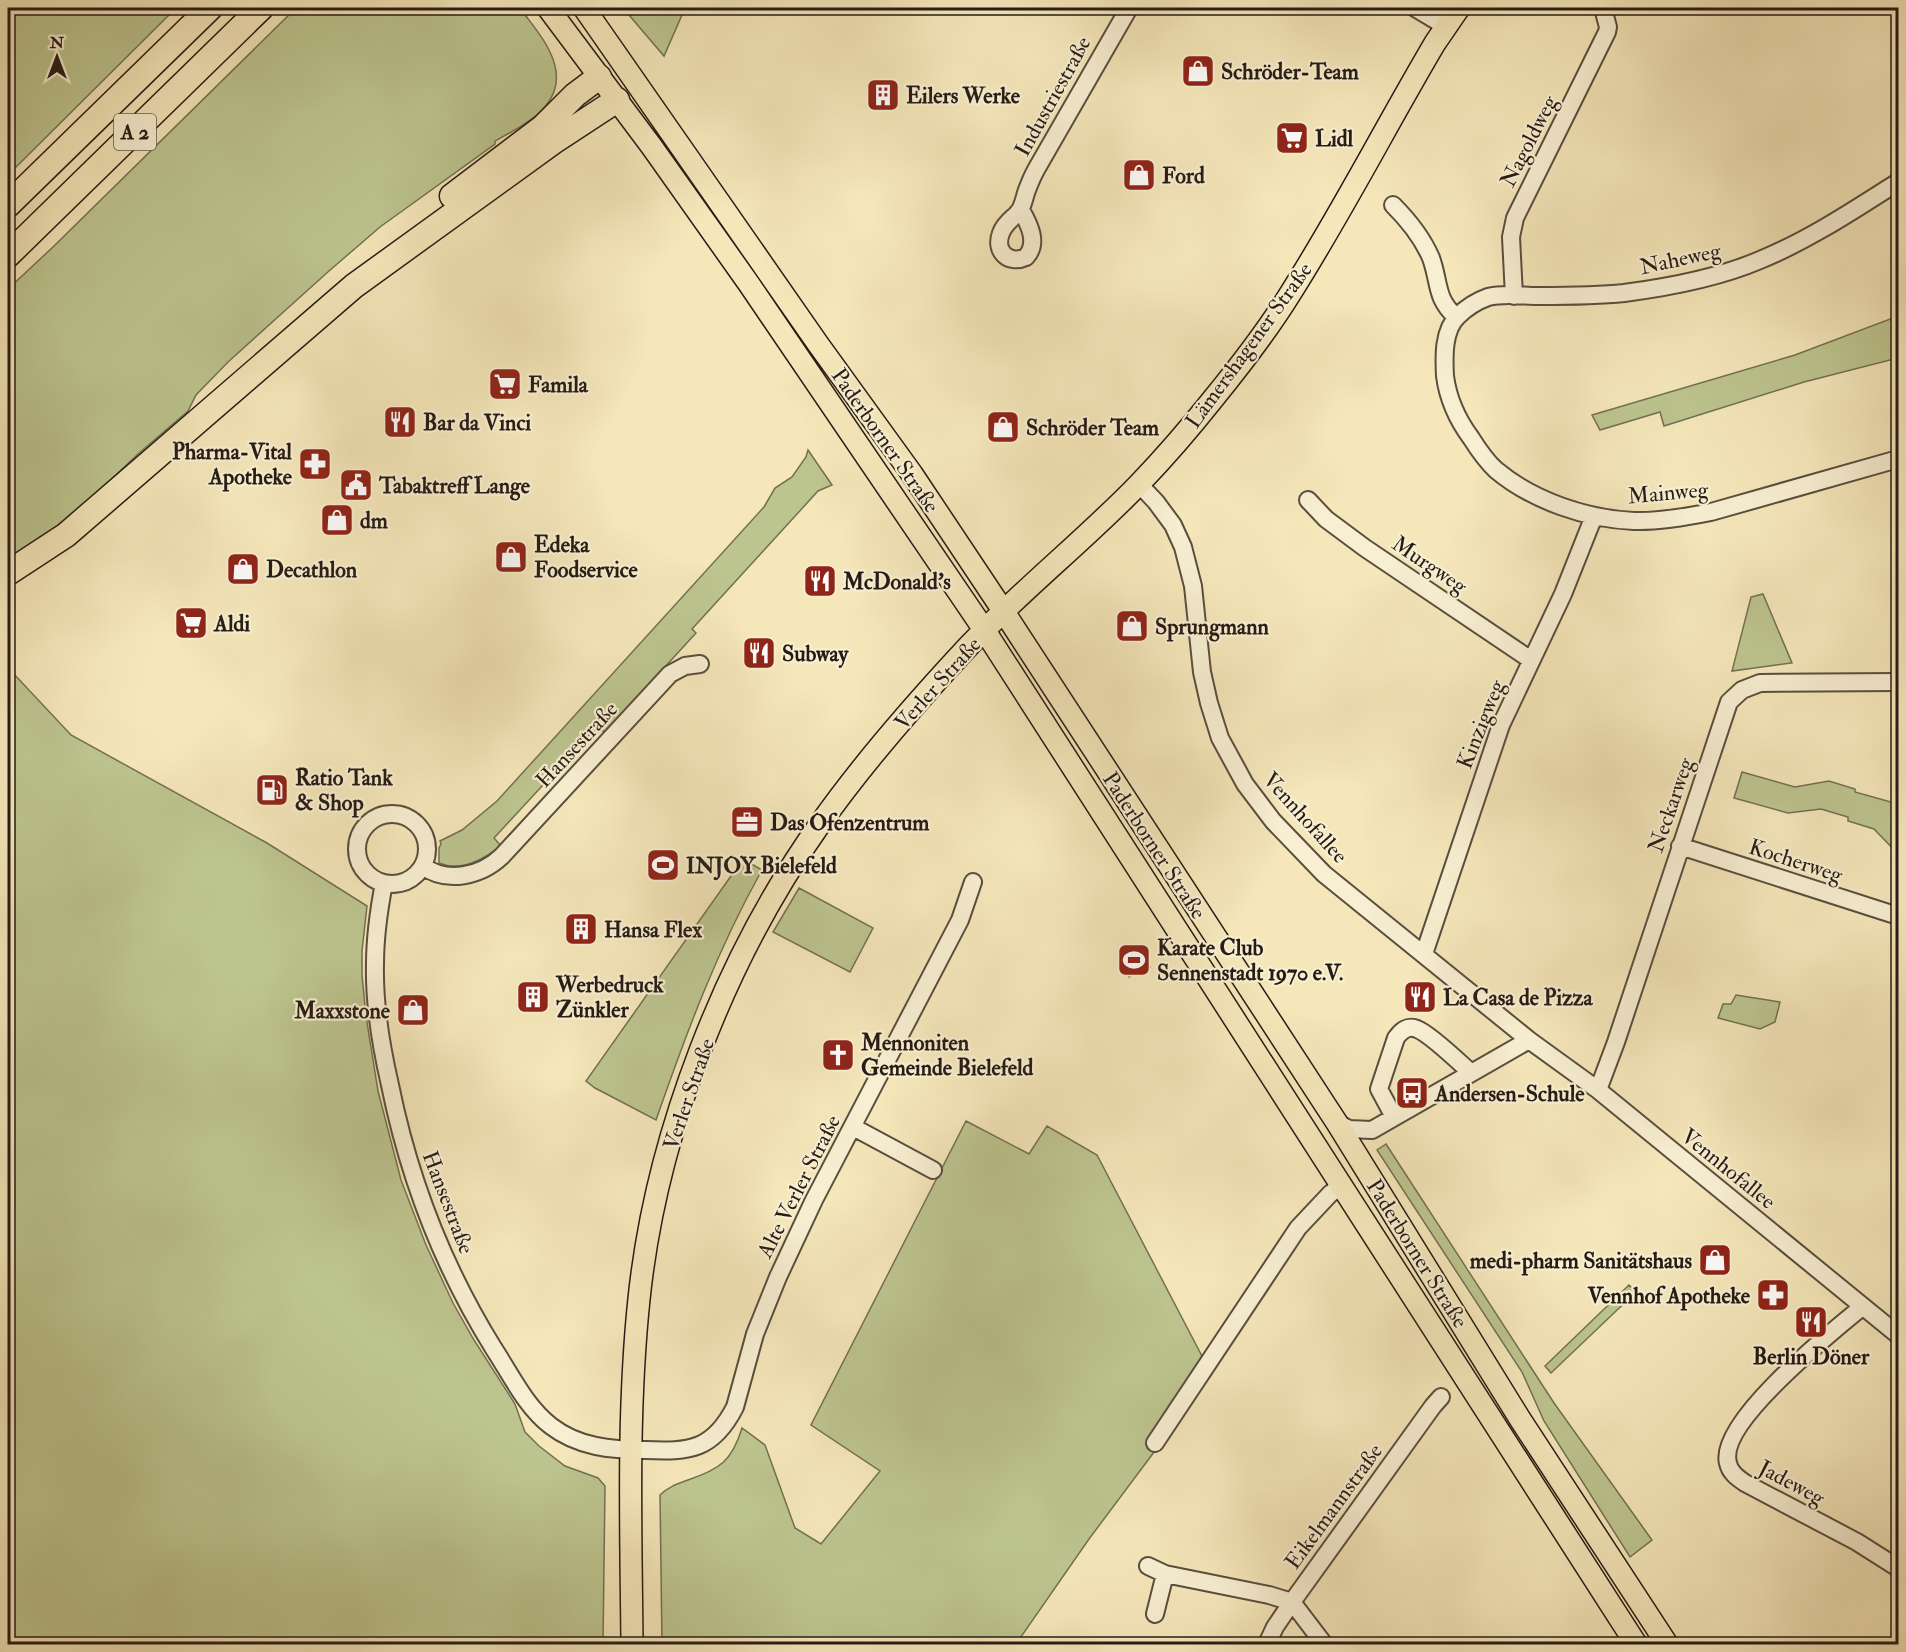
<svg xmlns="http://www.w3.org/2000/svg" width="1906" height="1652" viewBox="0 0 1906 1652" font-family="'IM FELL Double Pica',serif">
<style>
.green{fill:#bdc58f;stroke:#727052;stroke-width:1.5}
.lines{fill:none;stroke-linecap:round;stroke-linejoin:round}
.minor-casing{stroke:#5a4e3e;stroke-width:20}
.major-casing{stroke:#261b14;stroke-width:24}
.highway-casing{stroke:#261b14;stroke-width:27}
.minor{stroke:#f8efd2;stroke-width:16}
.major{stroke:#f5e7ba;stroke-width:21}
.highway{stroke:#f5e7ba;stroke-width:24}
.labels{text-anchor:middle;stroke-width:4.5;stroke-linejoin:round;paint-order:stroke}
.shield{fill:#f8efd2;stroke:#655b4d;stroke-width:1.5}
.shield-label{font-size:21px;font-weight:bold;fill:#261b14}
.poi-label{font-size:22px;font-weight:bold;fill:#261b14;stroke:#f8efd2;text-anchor:start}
.street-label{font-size:22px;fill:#261b14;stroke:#f8efd2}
</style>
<rect width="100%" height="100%" fill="#f5e7ba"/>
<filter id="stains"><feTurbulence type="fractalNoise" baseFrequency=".00333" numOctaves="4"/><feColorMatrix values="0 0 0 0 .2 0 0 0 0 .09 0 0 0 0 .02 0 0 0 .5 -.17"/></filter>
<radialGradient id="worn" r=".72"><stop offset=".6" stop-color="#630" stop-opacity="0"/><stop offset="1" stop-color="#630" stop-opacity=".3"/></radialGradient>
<!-- green -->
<path class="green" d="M8,8h168l-168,167z
M296,8h224c9,13 22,27 29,42 25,49 -17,71 -54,91v3l-115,83 -51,44 -101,91 -32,33 -8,16 -50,43 -57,54 -38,32 -35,19v-270l45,-42z
M623,8h62l-21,48z
M1898,316v42l-94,24 -140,44 -4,-14 -60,18 -8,-15 203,-60z
M808,450l24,35 -14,6 -126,138 4,4 -90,98 -14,1 -98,106 7,8c-17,13 -41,26 -62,17v-15l2,-4 -1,-3 22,-11 35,-29 267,-294 11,-19 17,-11 14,-20z
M1763,594l29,69 -60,8 19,-74z
M8,639l4,33 59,63 196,108 100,63 -5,45v24l4,41 12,75 23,89 25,65 27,58 21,37 41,64 10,28 14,14 26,20 33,12 7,8 -2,158h-595z
M1742,772l53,15 34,-6 26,8v3l43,12v50l-24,-25 -26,-8v-4l-27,-8 -33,4 -54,-15z
M743,859l19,11c-45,80 -76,164 -106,250l-61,-32 -9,-7z
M799,888l74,40 -23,44 -77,-40z
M1135,946l15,21 -10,7 -3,-3 -8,6 -10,-14 8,-6 -2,-4z
M1736,995l44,7 -5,20 -15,7 -42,-11 5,-14h8z
M966,1121l63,33 18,-28 50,29 107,205 -26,60 -89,119 -73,105h-354l-2,-149c8,-8 17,-11 28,-15 32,-11 44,-19 54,-52l23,17 30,83 26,16 59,-73 -69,-46z
M1386,1144l168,259 98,137 -22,17 -86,-136 -22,-49 -145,-222z
M1629,1285l7,7 -85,81 -6,-7z"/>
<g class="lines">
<defs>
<path id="minor" d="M1415,8l30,18
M1898,182c-44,28 -89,58 -138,78 -42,18 -90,27 -136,33 -28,3 -57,3 -86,3 -16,0 -34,-3 -50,1 -11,4 -22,11 -30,19 -15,14 -14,41 -13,60 3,23 12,43 26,62 7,11 15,23 25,32 37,31 91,49 138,51 25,1 52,-4 77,-9l187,-53
M1393,205c16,16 29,32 38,53 9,25 4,40 25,59
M1021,210c8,14 18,33 5,47 -18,8 -32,-6 -25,-24 5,-13 16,-16 20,-25 3,-6 4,-13 6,-18 3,-8 6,-15 10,-22l92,-160
M1514,296l-3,-59 4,-19 92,-186 1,-5 -4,-15
M1139,484l17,18 17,23 10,22 10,39 9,86 7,31 11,35 25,46 28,37 51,53 205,166 69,50 300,245
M1308,500l18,19 39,29 166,112
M357 849a35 35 0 1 1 70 0a35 35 0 1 1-70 0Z
M1680,846l218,70
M423,866c24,18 58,10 79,-10l168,-182 15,-8 15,-2
M384,883c-5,26 -9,53 -9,81 -1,40 6,82 15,121 19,94 53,182 104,264 17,26 32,58 57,77 27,21 60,24 94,24 45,2 68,0 90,-43l20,-73 23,-57 36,-77 146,-280 13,-38
M1424,954l77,-229 62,-131 31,-78
M1598,1090l18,-48 113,-340 13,-12 18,-7 138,-1
M1394,1117l-15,-28 17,-51c5,-7 12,-13 21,-9 13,5 41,32 53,43
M1337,1123l12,6 23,1 157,-90
M853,1127l80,43
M1862,1307c-29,24 -145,116 -134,156 2,10 10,15 17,20l112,59 41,26
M1155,1443l143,-215 32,-34 12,-9
M1148,1566l17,8 104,21 23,7 32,42
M1155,1614l10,-40
M1267,1644l8,-17 17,-25 141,-196 8,-9"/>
<path id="major" d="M548,8l104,139 97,137 236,347 651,1013
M584,8l234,336 94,130 92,138 333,511 183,296 147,225
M632,1644c-1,-115 -5,-230 7,-345 17,-164 86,-341 181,-475 43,-61 93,-118 144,-173 55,-59 119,-109 175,-167 26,-27 51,-56 74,-85 26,-32 56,-71 77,-105 52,-82 96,-168 145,-251l24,-35"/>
<path id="highway" d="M452,196l91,-69 32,-32 24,-18
M8,205l202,-197
M8,255l253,-247
M8,573l58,-38 288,-249 199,-144 64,-42"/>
</defs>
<!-- minor casing -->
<use href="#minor" class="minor-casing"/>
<!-- major casing -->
<use href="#major" class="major-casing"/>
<!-- highway casing -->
<use href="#highway" class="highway-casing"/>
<!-- minor -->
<use href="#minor" class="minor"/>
<!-- major -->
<use href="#major" class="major"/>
<!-- highway -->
<use href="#highway" class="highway"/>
</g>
<!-- icons -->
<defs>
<symbol id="shop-square" viewBox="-11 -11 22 22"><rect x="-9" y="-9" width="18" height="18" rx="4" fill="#8f2418" stroke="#f8efd2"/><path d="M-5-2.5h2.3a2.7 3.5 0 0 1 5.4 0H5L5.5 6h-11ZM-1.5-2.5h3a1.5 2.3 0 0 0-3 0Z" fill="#fff"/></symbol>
<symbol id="building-square" viewBox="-11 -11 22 22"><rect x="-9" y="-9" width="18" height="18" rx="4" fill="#8f2418" stroke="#f8efd2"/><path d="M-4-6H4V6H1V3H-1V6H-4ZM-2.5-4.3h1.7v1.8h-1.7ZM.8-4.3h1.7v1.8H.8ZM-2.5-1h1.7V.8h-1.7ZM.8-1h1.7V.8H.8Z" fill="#fff"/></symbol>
<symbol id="supermarket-square" viewBox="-11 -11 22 22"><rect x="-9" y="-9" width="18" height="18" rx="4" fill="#8f2418" stroke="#f8efd2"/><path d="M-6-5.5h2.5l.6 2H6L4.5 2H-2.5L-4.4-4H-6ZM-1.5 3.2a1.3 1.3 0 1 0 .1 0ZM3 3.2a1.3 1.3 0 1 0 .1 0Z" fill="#fff"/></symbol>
<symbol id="restaurant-square" viewBox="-11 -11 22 22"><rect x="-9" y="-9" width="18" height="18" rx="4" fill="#8f2418" stroke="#f8efd2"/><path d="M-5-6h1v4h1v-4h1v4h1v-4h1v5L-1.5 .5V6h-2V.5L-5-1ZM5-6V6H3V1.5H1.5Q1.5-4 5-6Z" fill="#fff"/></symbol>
<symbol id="pharmacy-square" viewBox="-11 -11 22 22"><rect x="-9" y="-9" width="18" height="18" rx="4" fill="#8f2418" stroke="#f8efd2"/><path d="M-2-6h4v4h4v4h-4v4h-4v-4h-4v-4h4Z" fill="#fff"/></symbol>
<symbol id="civic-square" viewBox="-11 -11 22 22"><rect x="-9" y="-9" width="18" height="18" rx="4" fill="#8f2418" stroke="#f8efd2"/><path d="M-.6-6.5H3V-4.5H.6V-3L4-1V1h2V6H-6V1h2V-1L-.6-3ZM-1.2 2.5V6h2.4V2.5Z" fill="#fff"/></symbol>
<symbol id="fuel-square" viewBox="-11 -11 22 22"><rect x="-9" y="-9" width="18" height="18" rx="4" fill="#8f2418" stroke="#f8efd2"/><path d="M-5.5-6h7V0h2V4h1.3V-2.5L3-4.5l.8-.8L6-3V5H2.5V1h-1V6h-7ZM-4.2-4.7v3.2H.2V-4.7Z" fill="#fff"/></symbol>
<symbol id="office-square" viewBox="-11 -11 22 22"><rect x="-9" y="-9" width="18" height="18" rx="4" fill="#8f2418" stroke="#f8efd2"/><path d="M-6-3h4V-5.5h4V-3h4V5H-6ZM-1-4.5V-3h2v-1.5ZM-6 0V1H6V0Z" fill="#fff"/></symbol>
<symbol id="stadium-square" viewBox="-11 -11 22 22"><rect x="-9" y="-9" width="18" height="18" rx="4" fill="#8f2418" stroke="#f8efd2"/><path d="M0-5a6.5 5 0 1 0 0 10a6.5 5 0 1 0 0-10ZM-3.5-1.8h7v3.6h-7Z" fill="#fff"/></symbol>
<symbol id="church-square" viewBox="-11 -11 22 22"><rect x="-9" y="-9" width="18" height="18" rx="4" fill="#8f2418" stroke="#f8efd2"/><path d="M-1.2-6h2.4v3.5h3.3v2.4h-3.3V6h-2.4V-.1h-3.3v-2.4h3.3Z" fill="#fff"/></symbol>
<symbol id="bus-square" viewBox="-11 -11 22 22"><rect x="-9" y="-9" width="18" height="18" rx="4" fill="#8f2418" stroke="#f8efd2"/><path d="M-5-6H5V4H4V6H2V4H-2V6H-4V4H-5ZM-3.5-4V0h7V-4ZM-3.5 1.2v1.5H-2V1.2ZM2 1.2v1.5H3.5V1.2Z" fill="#fff"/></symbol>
</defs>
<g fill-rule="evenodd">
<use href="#shop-square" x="1179" y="52" width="38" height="38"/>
<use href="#building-square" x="864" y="76" width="38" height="38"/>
<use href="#supermarket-square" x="1273" y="119" width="38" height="38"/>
<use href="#shop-square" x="1120" y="156" width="38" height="38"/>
<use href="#supermarket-square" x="486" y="365" width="38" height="38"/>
<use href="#restaurant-square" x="381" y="403" width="38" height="38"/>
<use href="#shop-square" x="984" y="408" width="38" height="38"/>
<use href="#pharmacy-square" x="296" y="445" width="38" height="38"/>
<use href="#civic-square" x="337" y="466" width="38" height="38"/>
<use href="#shop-square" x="318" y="501" width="38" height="38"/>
<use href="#shop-square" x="492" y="538" width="38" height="38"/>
<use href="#shop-square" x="224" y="550" width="38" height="38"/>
<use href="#restaurant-square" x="801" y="562" width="38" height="38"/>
<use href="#supermarket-square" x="172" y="604" width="38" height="38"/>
<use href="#shop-square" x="1113" y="607" width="38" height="38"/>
<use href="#restaurant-square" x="740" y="634" width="38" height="38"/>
<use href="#fuel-square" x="253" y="771" width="38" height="38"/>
<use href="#office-square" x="728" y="803" width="38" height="38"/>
<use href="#stadium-square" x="644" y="846" width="38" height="38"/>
<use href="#building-square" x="562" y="910" width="38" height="38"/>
<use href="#stadium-square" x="1115" y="941" width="38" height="38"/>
<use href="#building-square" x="514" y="978" width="38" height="38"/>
<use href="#restaurant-square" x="1401" y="978" width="38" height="38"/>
<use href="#shop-square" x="394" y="991" width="38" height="38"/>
<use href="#church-square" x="819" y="1036" width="38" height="38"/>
<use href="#bus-square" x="1393" y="1074" width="38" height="38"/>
<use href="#shop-square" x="1696" y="1241" width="38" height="38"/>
<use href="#pharmacy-square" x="1754" y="1276" width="38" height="38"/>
<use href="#restaurant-square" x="1792" y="1303" width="38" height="38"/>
</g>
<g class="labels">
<!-- shield labels -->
<rect class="shield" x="114" y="114" width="42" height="36" rx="4.5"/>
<g class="shield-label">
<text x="135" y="139">A 2</text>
</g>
<!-- poi labels -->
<g class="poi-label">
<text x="1221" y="79">Schröder-Team</text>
<text x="906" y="103">Eilers Werke</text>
<text x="1315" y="146">Lidl</text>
<text x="1162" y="183">Ford</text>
<text x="528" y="392">Famila</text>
<text x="423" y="430">Bar da Vinci</text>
<text x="1026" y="435">Schröder Team</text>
<text x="292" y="459" text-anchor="end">Pharma-Vital<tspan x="292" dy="25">Apotheke</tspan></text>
<text x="379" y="493">Tabaktreff Lange</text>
<text x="360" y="528">dm</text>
<text x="534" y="552">Edeka<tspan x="534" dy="25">Foodservice</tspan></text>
<text x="266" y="577">Decathlon</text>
<text x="843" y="589">McDonald's</text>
<text x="214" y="631">Aldi</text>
<text x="1155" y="634">Sprungmann</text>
<text x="782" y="661">Subway</text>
<text x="295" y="785">Ratio Tank<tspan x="295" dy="25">&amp; Shop</tspan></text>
<text x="770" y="830">Das Ofenzentrum</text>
<text x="686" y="873">INJOY Bielefeld</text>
<text x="604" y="937">Hansa Flex</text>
<text x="1157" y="955">Karate Club<tspan x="1157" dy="25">Sennenstadt 1970 e.V.</tspan></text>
<text x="556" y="992">Werbedruck<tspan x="556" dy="25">Zünkler</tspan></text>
<text x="1443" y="1005">La Casa de Pizza</text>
<text x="390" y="1018" text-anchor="end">Maxxstone</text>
<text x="861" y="1050">Mennoniten<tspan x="861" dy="25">Gemeinde Bielefeld</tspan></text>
<text x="1435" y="1101">Andersen-Schule</text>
<text x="1692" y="1268" text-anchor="end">medi-pharm Sanitätshaus</text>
<text x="1750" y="1303" text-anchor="end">Vennhof Apotheke</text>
<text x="1811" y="1364" text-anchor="middle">Berlin Döner</text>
</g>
<!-- street labels -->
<g class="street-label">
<text transform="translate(1052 96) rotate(-61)" y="8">Industriestraße</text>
<text transform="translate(1528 141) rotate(-63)" y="8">Nagoldweg</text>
<text transform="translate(1680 258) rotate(-12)" y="8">Naheweg</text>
<text transform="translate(1248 345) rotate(-54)" y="8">Lämershagener Straße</text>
<text transform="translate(886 440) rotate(55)" y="8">Paderborner Straße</text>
<text transform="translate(1668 492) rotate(-5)" y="8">Mainweg</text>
<text transform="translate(1430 564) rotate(34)" y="8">Murgweg</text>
<text transform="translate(937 683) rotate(-48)" y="8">Verler Straße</text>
<text transform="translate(1480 724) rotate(-68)" y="8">Kinzigweg</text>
<text transform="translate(576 744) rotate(-47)" y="8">Hansestraße</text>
<text transform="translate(1670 805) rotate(-71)" y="8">Neckarweg</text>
<text transform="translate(1306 817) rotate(48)" y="8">Vennhofallee</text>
<text transform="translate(1155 845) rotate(57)" y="8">Paderborner Straße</text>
<text transform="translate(1796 860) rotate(18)" y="8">Kocherweg</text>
<text transform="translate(688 1094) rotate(-71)" y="8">Verler Straße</text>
<text transform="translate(1729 1168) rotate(39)" y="8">Vennhofallee</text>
<text transform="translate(798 1186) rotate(-63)" y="8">Alte Verler Straße</text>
<text transform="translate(449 1202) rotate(69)" y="8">Hansestraße</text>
<text transform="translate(1418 1253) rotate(58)" y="8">Paderborner Straße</text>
<text transform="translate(1792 1482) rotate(28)" y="8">Jadeweg</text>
<text transform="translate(1333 1506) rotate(-54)" y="8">Eikelmannstraße</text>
</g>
</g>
<!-- margin -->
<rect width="1906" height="1652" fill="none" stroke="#f5e7ba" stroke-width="30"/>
<rect x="9" y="9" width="1888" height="1634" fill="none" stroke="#261b14" stroke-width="3"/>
<rect x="15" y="15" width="1876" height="1622" fill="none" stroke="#261b14" stroke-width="1.5"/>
<!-- north arrow -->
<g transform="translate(57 57)" stroke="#f8efd2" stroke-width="4.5" paint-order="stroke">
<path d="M0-4.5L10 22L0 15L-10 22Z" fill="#261b14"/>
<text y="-9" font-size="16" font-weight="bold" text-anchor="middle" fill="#261b14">N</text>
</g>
<rect width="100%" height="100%" filter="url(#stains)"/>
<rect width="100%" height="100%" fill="url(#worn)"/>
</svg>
